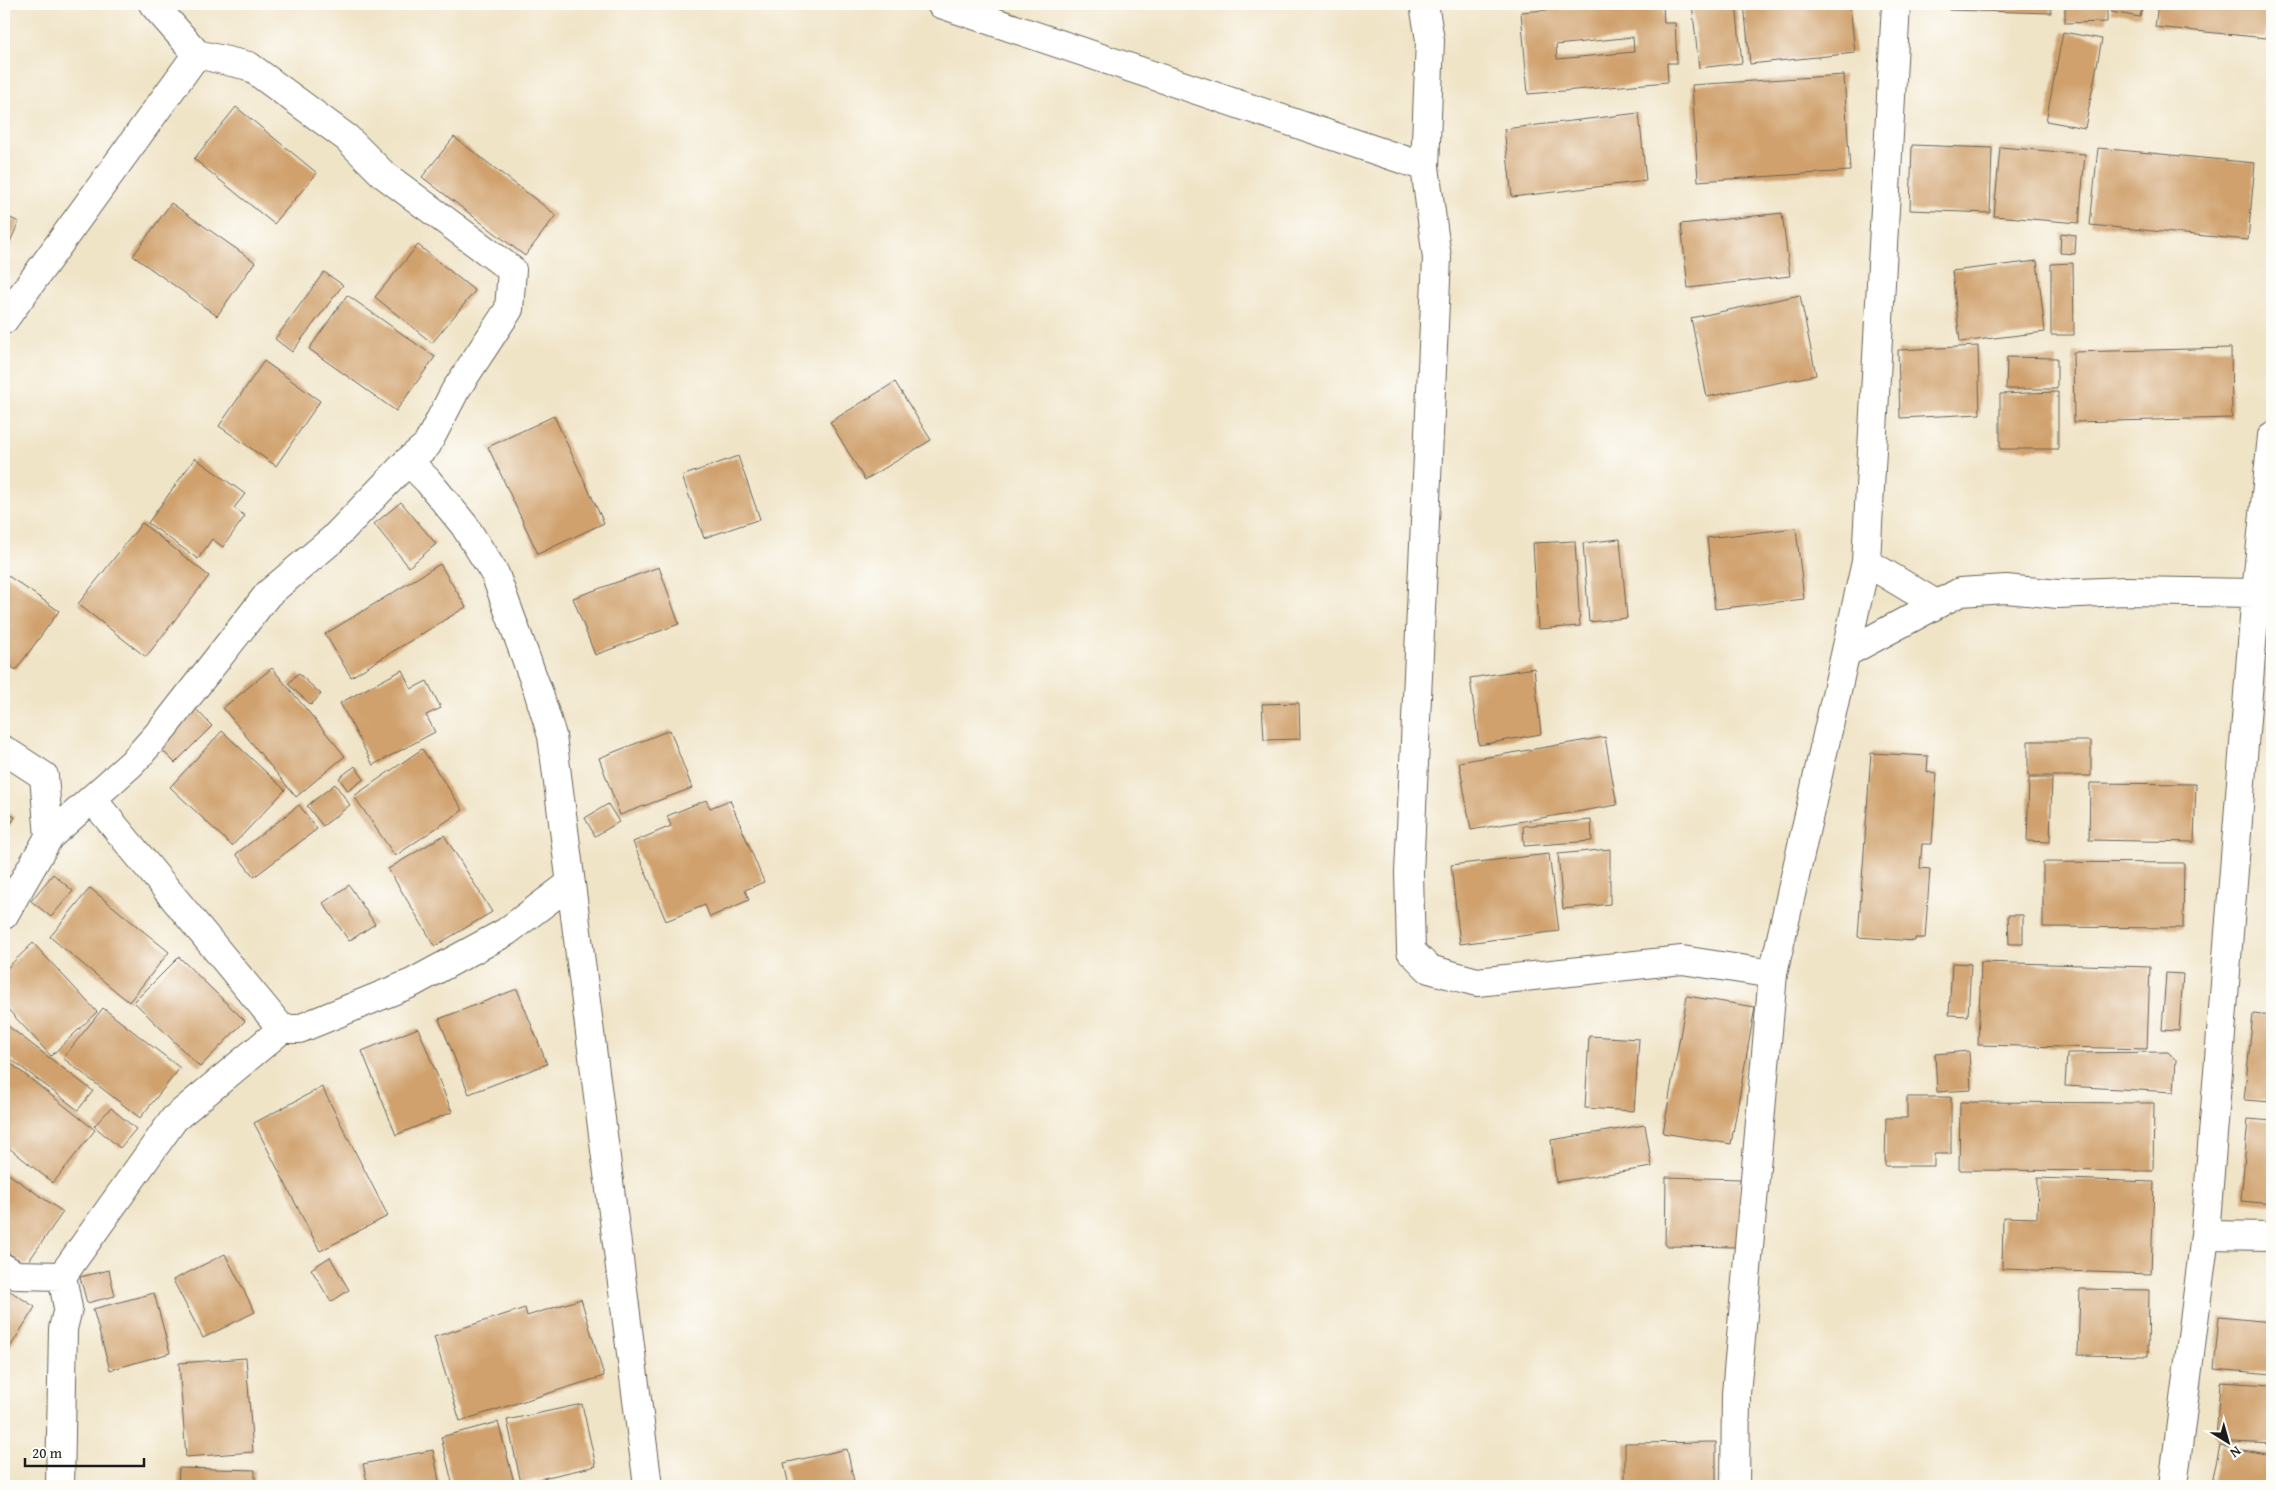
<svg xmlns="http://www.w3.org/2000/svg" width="2276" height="1490" viewBox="0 0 2276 1490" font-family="'Gentium Book Plus',serif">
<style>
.building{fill:#d0a16d;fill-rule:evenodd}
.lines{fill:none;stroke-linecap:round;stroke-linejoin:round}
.minor-casing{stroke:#666258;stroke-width:30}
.minor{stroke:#fff;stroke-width:28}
</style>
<rect width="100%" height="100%" fill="#fdfcf7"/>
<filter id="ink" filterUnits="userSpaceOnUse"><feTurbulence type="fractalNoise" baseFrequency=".02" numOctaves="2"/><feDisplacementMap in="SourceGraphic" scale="10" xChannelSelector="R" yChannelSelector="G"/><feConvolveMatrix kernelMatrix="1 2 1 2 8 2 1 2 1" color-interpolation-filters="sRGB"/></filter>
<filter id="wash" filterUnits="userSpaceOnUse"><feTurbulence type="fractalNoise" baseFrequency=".0096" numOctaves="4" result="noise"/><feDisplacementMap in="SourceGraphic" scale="20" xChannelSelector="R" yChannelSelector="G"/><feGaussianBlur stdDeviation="1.12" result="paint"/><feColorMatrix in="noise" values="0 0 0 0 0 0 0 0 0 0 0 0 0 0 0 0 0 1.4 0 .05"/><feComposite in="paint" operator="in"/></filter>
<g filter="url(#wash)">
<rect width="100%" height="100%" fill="#f0e4c7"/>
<g id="blocks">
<!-- building -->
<path class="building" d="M1624,4h39l1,19h11l2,40h-10l1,19 -140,12 -7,-82zM1633,37l1,15 -77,7 -1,-14z
M1692,4h44l6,59 -43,5z
M1744,4h106l5,49 -105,11z
M1949,4h102v9l-102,-3z
M2065,4h42v18l-42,1z
M2113,4h30l-3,13 -29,-5z
M2158,4h111l-3,34 -111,-11z
M2063,32l39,7 -17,89 -39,-7z
M1844,75l6,96 -152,10 -6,-96z
M236,107l81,66 -43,51 -80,-65z
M1639,113l7,68 -134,16 -8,-68z
M454,137l102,78 -31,41 -103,-79z
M1912,145l80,3 -2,65 -80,-3z
M2000,147l85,7 -6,69 -85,-7z
M2098,148l157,15 -7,77 -158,-15z
M171,203l84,59 -38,54 -84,-60z
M1782,213l8,63 -102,12 -7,-64z
M4,215l15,7 -15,33z
M2061,233l15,2 -1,19 -15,-1z
M418,245l57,46 -43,52 -57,-46z
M2037,261l8,71 -85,10 -8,-71z
M2073,263l1,72h-23v-71z
M324,272l19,13 -51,67 -17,-13z
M347,295l88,62 -39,54 -87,-62z
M1800,295l16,80 -109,22 -16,-79z
M1978,346l2,68 -80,4 -2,-68z
M2231,348l1,70 -158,4 -1,-70z
M2007,357l50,1v31h-51z
M264,361l56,40 -44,65 -57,-40z
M895,382l36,58 -66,40 -35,-58z
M2058,392v57h-58v-55z
M554,416l50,107 -66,31 -50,-107z
M738,456l22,63 -56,19 -22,-62z
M195,458l50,36 -11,14 11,8 -22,31 -11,-8 -14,20 -50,-36z
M401,502l35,42 -27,23 -35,-43z
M142,523l67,53 -63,81 -68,-53z
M1796,528l8,71 -89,10 -8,-71z
M1620,539l7,79 -38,4 -6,-79z
M1575,541l5,85 -42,3 -5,-86z
M440,564l26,43 -115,70 -26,-43z
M659,567l20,57 -84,31 -22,-57z
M4,573l55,38 -43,59 -12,-8z
M272,668l73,88 -49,41 -73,-89z
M1534,668l7,66 -62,11 -9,-67z
M402,670l9,19 16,-8 14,27 -15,7 9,17 -62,33 -33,-62z
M298,673l23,21 -10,11 -23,-21z
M1299,703l1,36 -36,1 -2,-36z
M194,707l18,19 -37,37 -19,-19z
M670,730l22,58 -72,27 -21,-57z
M222,731l63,59 -53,56 -62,-59z
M1605,737l12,68 -146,25 -12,-68z
M2028,741h63v35h-63z
M422,749l41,61 -68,46 -41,-60z
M1871,753l57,3 -1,16 10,1 -5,71h-10l-2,24 10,1 -5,69h-10v3l-57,-4z
M355,766l9,13 -16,12 -9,-13z
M2029,778h23l-2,64 -23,-1z
M2090,783l106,1 -2,58 -105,-2z
M335,784l15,21 -27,21 -16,-20z
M706,800l4,8 20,-8 34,82 -19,8 4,10 -39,17 -5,-12 -39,16 -33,-79 38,-16 -4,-10z
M608,804l11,18 -24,14 -10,-18z
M299,805l18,24 -63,48 -18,-23z
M4,811l11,6 -11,19z
M1591,820l1,21 -68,5 -1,-20z
M444,835l48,77 -57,34 -47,-77z
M1610,849v55l-47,5 -5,-55z
M1549,854l10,77 -99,13 -9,-79z
M2043,862l141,1 -1,65 -140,-1z
M53,874l20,17 -22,26 -20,-16z
M349,885l26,39 -26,17 -26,-38z
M90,888l79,64 -40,50 -79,-65z
M2008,915h15v29h-14z
M33,943l64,69 -46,44 -47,-51v-34z
M179,957l66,64 -45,46 -66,-65z
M1981,962l169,5 -3,82 -169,-4z
M1952,963l19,1 -3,52 -19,-1z
M2166,973l17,1 -4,57 -17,-1z
M517,989l30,75 -78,30 -30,-75z
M1687,996l68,11 -24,137 -68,-11z
M103,1008l77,60 -40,50 -77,-60z
M2253,1014l19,2v86l-28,-2z
M4,1023l89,68 -15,19 -74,-56z
M418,1028l34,84 -56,23 -34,-84z
M1589,1036l50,3 -5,72 -49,-3z
M1969,1051l2,39 -34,2 -2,-38z
M2168,1052l8,8 -2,32 -109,-6 2,-33z
M4,1058l91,72 -42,53 -49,-39z
M322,1087l66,129 -68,35 -66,-128z
M1907,1097h44v57h-17v12h-49l1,-48h21z
M1960,1102l194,1 -1,68 -194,-1z
M111,1108l25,21 -16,19 -26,-22z
M2248,1119l24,2v83l-31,-3z
M1645,1125l7,42 -96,15 -5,-42z
M4,1171l59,41 -37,53 -22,-15z
M1666,1177l74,2 -1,68 -74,-1z
M2038,1178l116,4 -3,92 -149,-5 1,-52 34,1z
M225,1254l30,58 -52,26 -30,-58z
M330,1257l19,33 -18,12 -20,-33z
M109,1270l6,26 -28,7 -7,-26z
M4,1287l31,20 -31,50z
M2080,1289l69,1 -1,66 -70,-1z
M154,1293l16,60 -60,17 -17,-61z
M581,1299l23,77 -144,45 -26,-84 91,-29 2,8z
M2219,1317l53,5v52l-58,-5z
M246,1358l7,94 -67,5 -7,-94z
M2220,1382l52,3v59l-56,-3z
M582,1404l14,62 -75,17 -14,-63z
M498,1422l17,64h-62l-12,-49z
M1716,1442v44h-91v-43z
M2220,1446l52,9v31h-61z
M847,1449l8,37h-66l-5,-23z
M433,1450l7,36h-72l-5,-22z
M179,1468l76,2v16h-77z"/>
</g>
</g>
<g filter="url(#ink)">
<use href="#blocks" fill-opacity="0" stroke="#666258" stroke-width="1"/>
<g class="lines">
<defs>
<path id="minor" d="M153,4l44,50 52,12 98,72 36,36 129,96 -3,39 -54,82 -28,54 -19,16 20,20 36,44 31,49 43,117 14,45 96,750
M941,4l484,163
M1424,4l6,36 -5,127 12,91 -28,615 2,78 18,18 48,13 205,-22 91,14
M4,320l193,-266
M1866,562l70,42
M1846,653l114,-61 46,-3 52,5 67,-3 131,2
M4,750l40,26 5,61
M92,799l190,230
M4,915l45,-78 83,-74 32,-36 104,-133 65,-55 75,-78
M2205,1235l67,1
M4,1268l12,7 46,1
M60,1486l3,-157 5,-21 -6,-32 112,-157 108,-90h17l113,-46 94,-51 65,-49
M1735,1486l1,-92 37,-420 93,-412 30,-558
M2173,1486l32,-251 51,-642 16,-157"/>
</defs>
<!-- minor casing -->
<use href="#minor" class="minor-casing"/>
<!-- minor -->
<use href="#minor" class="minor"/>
</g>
</g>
<!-- margin -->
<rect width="2276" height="1490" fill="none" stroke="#fdfcf7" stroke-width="20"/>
<!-- north arrow -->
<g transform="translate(2228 1442) rotate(143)" stroke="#fdfcf7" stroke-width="4" paint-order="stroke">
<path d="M0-4L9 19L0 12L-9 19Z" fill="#1c1c1c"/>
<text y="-8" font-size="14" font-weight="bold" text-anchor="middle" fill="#1c1c1c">N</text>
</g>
<!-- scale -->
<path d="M25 1458v8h119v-8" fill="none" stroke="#1c1c1c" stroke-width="2.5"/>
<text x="32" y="1458" font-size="15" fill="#1c1c1c" stroke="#fdfcf7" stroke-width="4" paint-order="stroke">20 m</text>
</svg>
